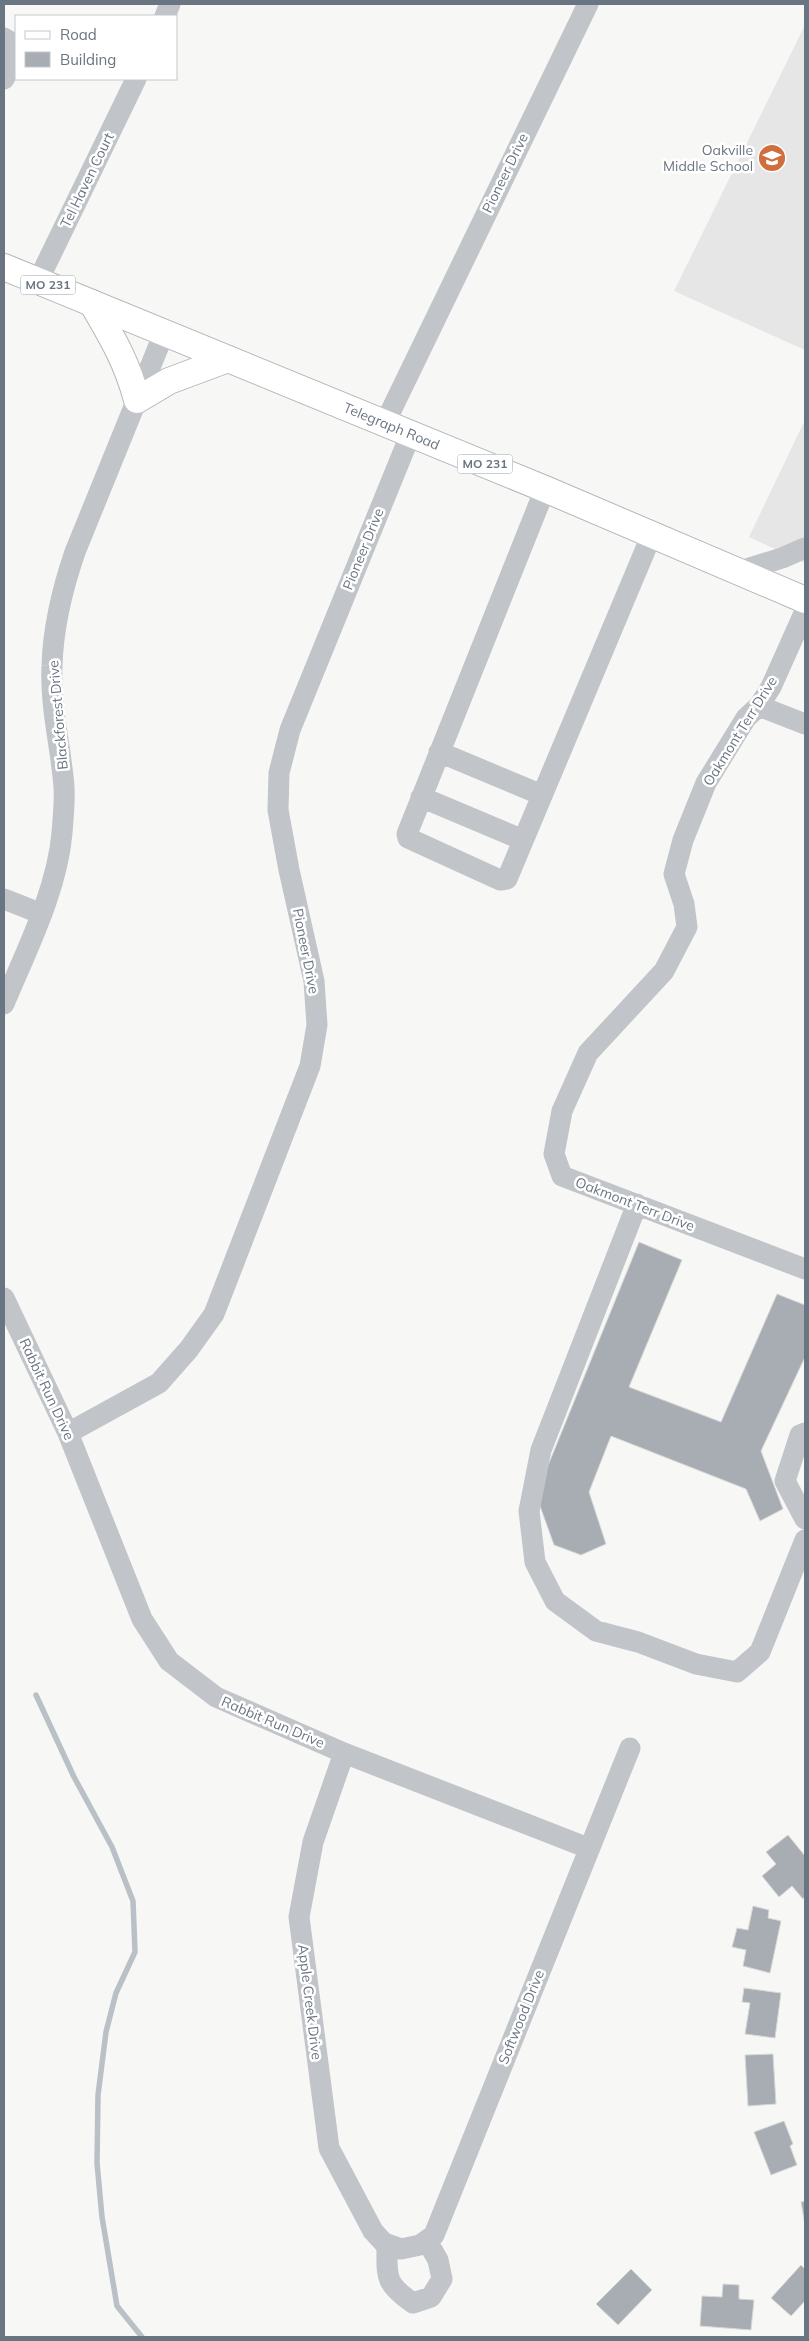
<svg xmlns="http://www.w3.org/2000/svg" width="809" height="2341" viewBox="0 0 809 2341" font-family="Mulish,sans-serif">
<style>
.built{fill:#e5e6e5}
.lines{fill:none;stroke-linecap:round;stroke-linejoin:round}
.stream{stroke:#b9c1c7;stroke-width:5.5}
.building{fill:#a7adb3;stroke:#d9d9d7}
.major-casing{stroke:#b3b6ba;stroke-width:28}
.minor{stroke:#c1c4c8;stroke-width:21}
.major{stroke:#fff;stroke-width:26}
.labels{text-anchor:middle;stroke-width:5;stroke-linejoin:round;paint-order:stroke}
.shield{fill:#fff;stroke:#979ea8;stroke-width:1}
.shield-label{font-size:12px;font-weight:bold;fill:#6a7582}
.poi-label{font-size:14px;fill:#6a7582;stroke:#fff;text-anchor:end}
.street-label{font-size:14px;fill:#6a7582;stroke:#fff}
</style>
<rect width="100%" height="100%" fill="#f7f7f5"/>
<!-- built -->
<path class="built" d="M805,25v325l-131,-59z
M805,420v143l-56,-26z"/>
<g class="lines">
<!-- stream -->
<path class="stream" d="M36,1695l38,82 38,70 21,54 2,51 -19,41 -10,39 -8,63 -1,68 5,54 15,89 25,31"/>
</g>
<!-- building -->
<path class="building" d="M639,1242l43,18 -53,127 92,35 56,-128 28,11v52l-44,94 22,58 -23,12 -14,-32 -135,-53 -22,56 17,52 -25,11 -27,-10 -18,-50z
M788,1835l17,21v40l-2,3 -11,-13 -13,11 -17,-21 14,-12 -10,-12z
M753,1906l16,4 -1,8 13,3 -11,52 -27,-7 3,-16 -14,-3 5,-19 11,2z
M744,1988l37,5 -6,45 -30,-4 5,-31 -8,-1z
M773,2054l3,50 -28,2 -3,-51z
M784,2121l9,23 -3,2 7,19 -26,10 -17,-43z
M805,2201v24l-4,-23z
M801,2265l4,4v32l-14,15 -20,-18z
M631,2269l21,21 -34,35 -22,-21z
M723,2284l16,1v14l15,1 -3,30 -51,-4 2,-30 20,1z"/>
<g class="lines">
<defs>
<g id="major">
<path id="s1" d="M4,267l541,222 260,111"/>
<path d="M92,303c20,34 35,59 45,97l32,-19 59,-22"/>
</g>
</defs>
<!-- major casing -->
<use href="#major" class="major-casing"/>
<!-- minor -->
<path class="minor" d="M165,16l5,-12
M4,38l7,4 5,13 -12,24
M38,281l98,-202
M385,423l203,-419
M545,489l-138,345 1,4 92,42 7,-1 145,-345
M740,571l42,-13 23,-10
M805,611l-34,76 -12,19 -13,12 -40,65 -23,57 -9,34 10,30 3,23 -23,44 -76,82 -26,58 -8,43 8,22 243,93
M759,706l46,18
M439,752l103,43
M421,797l102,43
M4,899l38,15
M4,1004c22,-53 53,-113 58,-171 1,-15 3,-31 2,-46 -3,-40 -14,-80 -12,-121 1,-40 10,-76 23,-114l89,-219
M637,1204l-96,246 -12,61 6,51 20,39 41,30 42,11 58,22 41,8 23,-20 45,-112
M4,1298l64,135 74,186 27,42 47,36 128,56 244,95
M68,1433l91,-50 30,-34 25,-35 96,-248 7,-41 -3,-44 -25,-111 -11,-60 1,-37 11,-43 121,-297
M805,1433l-5,2 -15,46 20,38
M344,1753l-31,89 -14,75 30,231 44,83 11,12 17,6 19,-4 14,-10 196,-487
M387,2244c0,33 -3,39 26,59l18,-6 11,-18 -4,-19 -11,-19"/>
<!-- major -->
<use href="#major" class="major"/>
</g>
<!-- icons -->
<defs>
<symbol id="school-disc" viewBox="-11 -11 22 22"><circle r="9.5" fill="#cf6f3d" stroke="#fff"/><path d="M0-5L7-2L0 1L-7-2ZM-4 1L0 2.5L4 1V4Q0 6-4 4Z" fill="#fff"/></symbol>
</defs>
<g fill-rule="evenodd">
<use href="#school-disc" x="756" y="142" width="32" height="32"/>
</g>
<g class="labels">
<!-- shield labels -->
<g class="shield">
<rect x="20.5" y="275.5" width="55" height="19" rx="4"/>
<rect x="457.5" y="454.5" width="55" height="19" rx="4"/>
</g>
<g class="shield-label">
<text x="48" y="289">MO 231</text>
<text x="485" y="468">MO 231</text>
</g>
<!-- poi labels -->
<g class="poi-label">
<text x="753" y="155">Oakville<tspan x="753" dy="16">Middle School</tspan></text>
</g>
<!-- street labels -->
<g class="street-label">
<text transform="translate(505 173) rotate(-64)" y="5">Pioneer Drive</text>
<text transform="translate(87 180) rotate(-64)" y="5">Tel Haven Court</text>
<text dy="5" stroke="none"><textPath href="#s1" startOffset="419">Telegraph Road</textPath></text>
<text transform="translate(363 549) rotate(-68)" y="5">Pioneer Drive</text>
<text transform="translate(58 715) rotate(-95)" y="5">Blackforest Drive</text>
<text transform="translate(740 731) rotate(-58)" y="5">Oakmont Terr Drive</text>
<text transform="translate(306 951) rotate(79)" y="5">Pioneer Drive</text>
<text transform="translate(635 1204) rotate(21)" y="5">Oakmont Terr Drive</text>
<text transform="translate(47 1389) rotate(65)" y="5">Rabbit Run Drive</text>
<text transform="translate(273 1722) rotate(23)" y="5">Rabbit Run Drive</text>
<text transform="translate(310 2002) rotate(83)" y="5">Apple Creek Drive</text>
<text transform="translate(521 2017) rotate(-68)" y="5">Softwood Drive</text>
</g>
</g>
<!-- border -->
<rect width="809" height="2341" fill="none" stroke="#6a7582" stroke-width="10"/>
<!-- legend -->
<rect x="15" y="15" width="162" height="65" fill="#ffffff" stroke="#c3c8cd"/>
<rect x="25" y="31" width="25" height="8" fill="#ffffff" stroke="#c3c8cd"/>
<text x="60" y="40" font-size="15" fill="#6a7582">Road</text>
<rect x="25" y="52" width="25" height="15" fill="#a7adb3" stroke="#c3c8cd"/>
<text x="60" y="65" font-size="15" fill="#6a7582">Building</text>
</svg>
